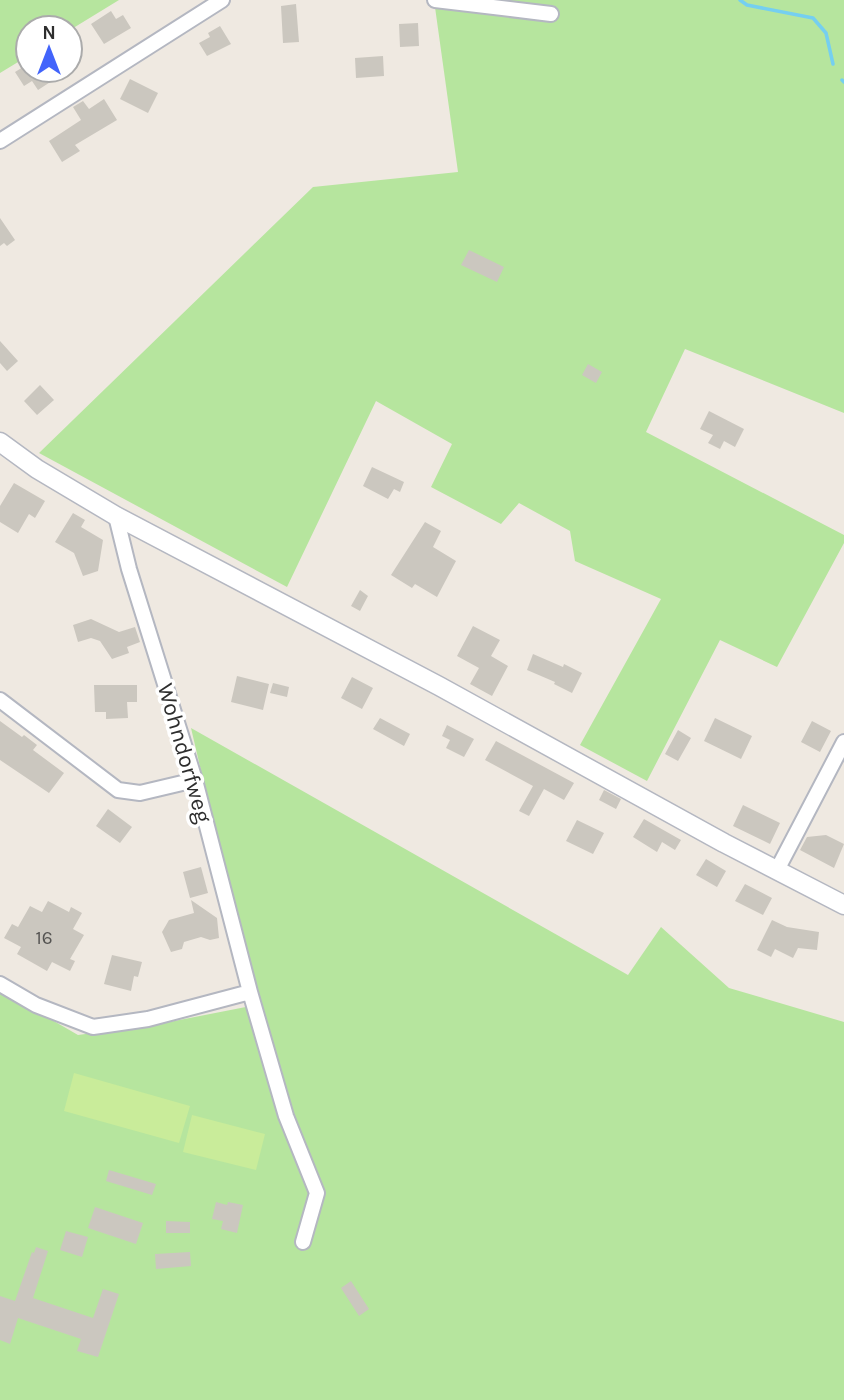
<svg xmlns="http://www.w3.org/2000/svg" width="844" height="1400" viewBox="0 0 844 1400" font-family="Karla,sans-serif">
<style>
.green{fill:#b6e59e}
.pitch{fill:#c9ec9a}
.lines{fill:none;stroke-linecap:round;stroke-linejoin:round}
.stream{stroke:#75cff0;stroke-width:3.5}
.building{fill:#cbc7bf}
.minor-casing{stroke:#b4b7c1;stroke-width:18}
.tertiary-casing{stroke:#b4b7c1;stroke-width:21}
.minor{stroke:#fff;stroke-width:14}
.tertiary{stroke:#fff;stroke-width:18}
.labels{text-anchor:middle;stroke-width:7;stroke-linejoin:round;paint-order:stroke}
.number-label{font-size:19px;fill:#555452}
.street-label{font-size:23px;fill:#2e2e2e;stroke:#fff}
</style>
<rect width="100%" height="100%" fill="#efe9e1"/>
<!-- green -->
<path class="green" d="M0,0h119l-49,30v-2h-42v28l-28,17z
M434,0h410v413l-159,-64 -39,83 198,103v8l-67,124 -57,-27 -73,141 -67,-36 81,-146 -86,-38 -5,-30 -51,-28 -18,21 -70,-37 21,-43 -76,-43 -89,186 -248,-134 274,-266 145,-15z
M191,728l437,247 33,-48 68,61 115,34v378h-844v-410l78,45 81,-11 97,-19z"/>
<!-- pitch -->
<path class="pitch" d="M74,1073l116,33 -11,37 -115,-32z
M192,1115l73,19 -9,36 -73,-18z"/>
<g class="lines">
<!-- stream -->
<path class="stream" d="M740,0l7,5 66,13 13,15 7,31
M842,80l2,2"/>
</g>
<!-- building -->
<path class="building" d="M296,4l3,38 -16,1 -2,-37z
M111,11l5,8 7,-4 8,13 -27,16 -13,-20z
M418,23l1,23 -19,1 -1,-23z
M220,26l11,18 -24,12 -8,-13 11,-6 -2,-4z
M383,56l1,20 -28,2 -1,-20z
M28,64v6h26l4,7 -20,13 -6,-9 -8,5 -9,-14z
M130,79l28,14 -10,20 -28,-14z
M104,99l13,21 -42,25 5,6 -18,11 -13,-21 32,-21 -8,-13 10,-6 6,8z
M0,218l15,22 -8,6 -3,-3 -4,3z
M469,250l35,17 -7,15 -36,-17z
M0,341l18,20 -11,10 -7,-8z
M588,364l14,8 -6,11 -14,-8z
M40,385l14,15 -17,15 -13,-14z
M709,411l35,18 -9,18 -11,-6 -4,8 -12,-6 5,-8 -13,-6z
M372,467l32,15 -4,10 -6,-3 -6,10 -25,-13z
M14,483l31,18 -10,17 -6,-4 -11,19 -18,-11v-16z
M73,513l12,7 -4,7 22,13 -5,31 -15,5 -9,-23 -19,-11z
M425,522l16,9 -8,16 23,14 -19,36 -22,-13 -3,4 -21,-13z
M360,590l8,6 -8,15 -9,-5z
M91,619l28,13 16,-5 5,15 -13,5 2,6 -17,6 -12,-18 -9,-3 -13,4 -5,-17z
M473,626l27,14 -9,16 17,10 -16,30 -22,-12 9,-16 -22,-12z
M533,654l30,13 1,-3 18,9 -10,20 -18,-9 1,-2 -28,-12z
M237,676l32,8 -6,26 -32,-8z
M352,677l21,11 -11,21 -21,-11z
M273,683l16,4 -2,10 -17,-4z
M94,685h43v17h-10l1,16 -22,1v-7h-11z
M380,718l30,16 -6,12 -31,-17z
M715,718l37,18 -11,23 -37,-18z
M0,721l22,16 2,-2 13,10 -4,5 31,23 -15,20 -49,-33z
M812,721l19,10 -11,21 -19,-10z
M447,725l27,14 -10,18 -18,-9 4,-8 -8,-4z
M678,730l13,8 -13,23 -13,-7z
M496,741l78,42 -10,17 -20,-11 -15,27 -10,-5 14,-25 -48,-26z
M604,790l17,9 -5,10 -17,-9z
M743,805l37,18 -10,21 -37,-18z
M108,809l24,18 -12,16 -24,-17z
M644,819l37,21 -6,10 -13,-8 -5,10 -24,-15z
M577,820l27,13 -11,21 -27,-13z
M826,835l18,9 -10,24 -34,-18 7,-13z
M706,859l20,12 -9,16 -21,-12z
M201,867l7,26 -18,5 -7,-26z
M745,884l27,14 -9,17 -28,-14z
M191,900l26,18 2,20 -9,2 -9,-3 -17,5 -2,7 -11,3 -9,-20 7,-12 25,-7z
M48,901l21,11 2,-5 11,6 -9,16 11,6 -14,24 5,2 -5,10 -18,-9 -5,9 -30,-17 4,-7 -17,-9 8,-14 6,3 12,-21 12,6z
M772,920l15,7 32,5 -2,18 -19,-2 -5,10 -18,-9 -4,8 -14,-7z
M112,955l30,7 -4,15 -4,-1 -3,15 -27,-7z
M109,1170l47,14 -4,11 -46,-14z
M216,1202l11,3 1,-3 15,3 -6,28 -16,-4 2,-8 -11,-2z
M95,1207l48,16 -7,21 -48,-16z
M166,1221l24,1v11h-24z
M66,1231l22,6 -6,20 -22,-7z
M36,1247l12,4 -15,47 60,20 10,-29 16,5 -21,63 -21,-6 4,-12 -63,-21 -8,26 -10,-4v-44l15,5 17,-49 2,1z
M190,1252l1,14 -35,3 -1,-15z
M351,1281l18,28 -10,7 -18,-28z"/>
<g class="lines">
<defs>
<path id="minor" d="M435,0l116,14
M0,141l222,-141
M0,700l118,90 22,3 55,-13
M777,870l67,-128
M0,984l36,21 57,22 55,-8 102,-27 -55,-212 -66,-211 -13,-53
M250,992l36,124 31,77 -14,49"/>
<path id="tertiary" d="M0,442l37,27 79,47 323,170 285,157 120,62"/>
</defs>
<!-- minor casing -->
<use href="#minor" class="minor-casing"/>
<!-- tertiary casing -->
<use href="#tertiary" class="tertiary-casing"/>
<!-- minor -->
<use href="#minor" class="minor"/>
<!-- tertiary -->
<use href="#tertiary" class="tertiary"/>
</g>
<g class="labels">
<!-- number labels -->
<g class="number-label">
<text x="44" y="944">16</text>
</g>
<!-- street labels -->
<g class="street-label">
<text transform="translate(185 753) rotate(74)" y="8">Wohndorfweg</text>
</g>
</g>
<!-- north arrow -->
<g transform="translate(49 49)"><circle r="33" fill="#ffffff" stroke="#ababab" stroke-width="2"/>
<path d="M0-5L12 26L0 18L-12 26Z" fill="#4264fb"/>
<text y="-10" font-size="19" font-weight="bold" text-anchor="middle" fill="#2e2e2e">N</text>
</g>
</svg>
